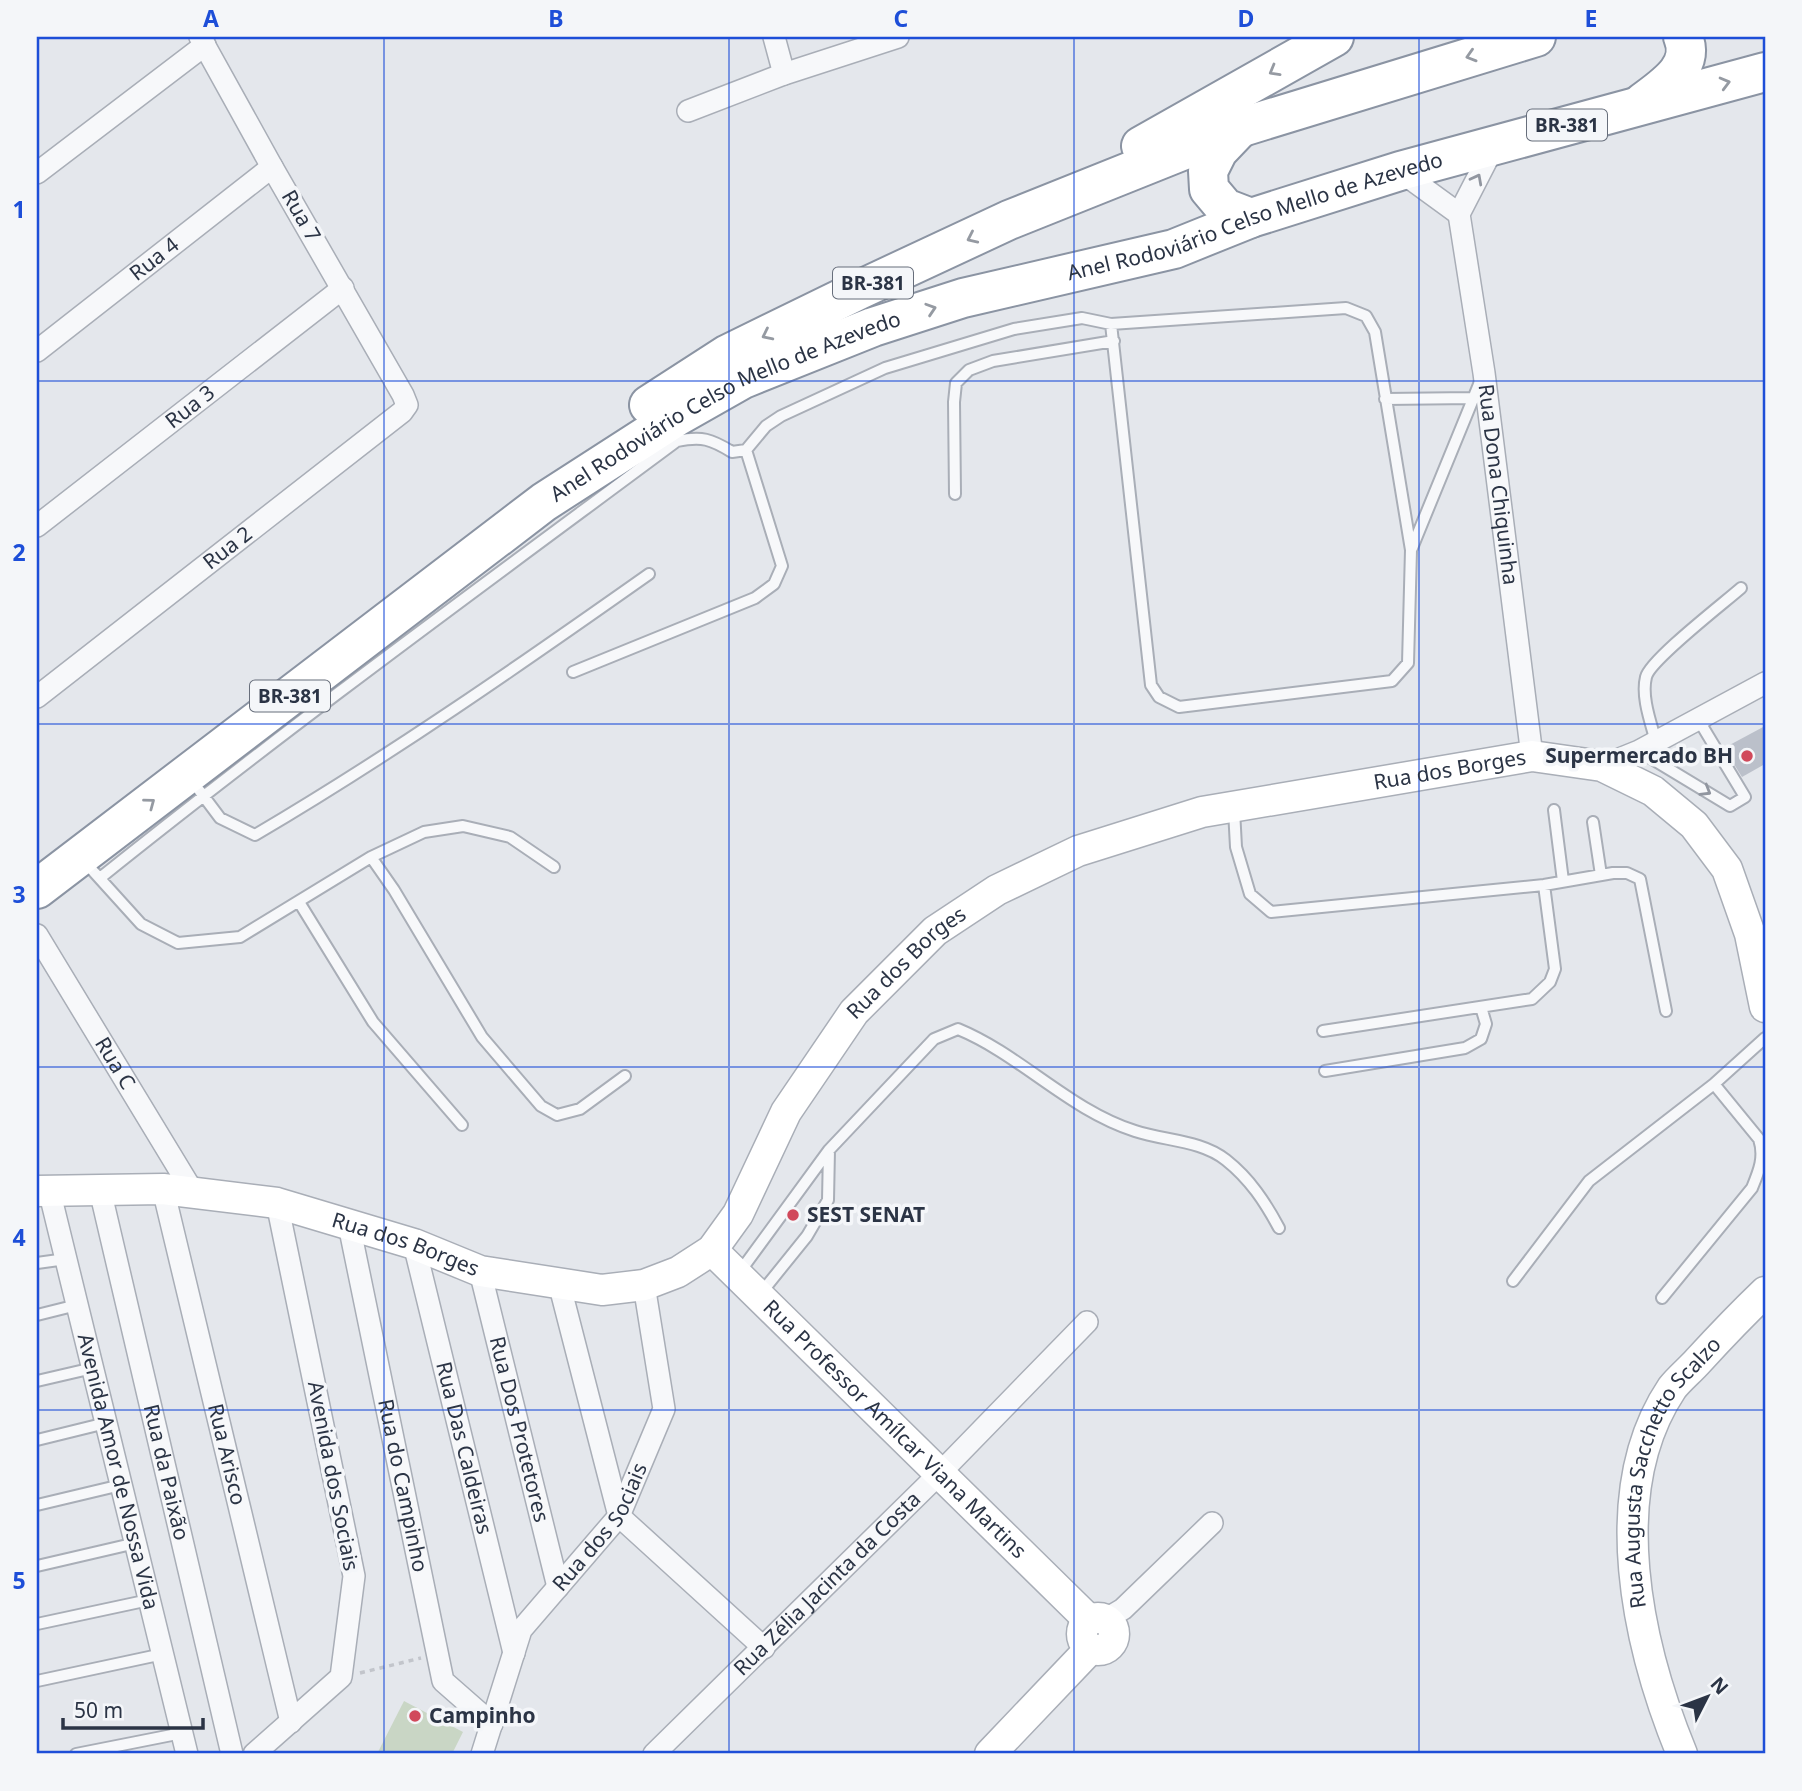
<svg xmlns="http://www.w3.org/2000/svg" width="1802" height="1791" viewBox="0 0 1802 1791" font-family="'Noto Sans',sans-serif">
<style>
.green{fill:#c9d6c5}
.building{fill:#bbc0ca}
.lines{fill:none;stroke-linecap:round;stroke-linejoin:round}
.lane-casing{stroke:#a9aeb7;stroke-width:14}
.street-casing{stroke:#a9aeb7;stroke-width:24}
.secondary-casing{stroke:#a9aeb7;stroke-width:33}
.highway-casing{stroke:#8b94a3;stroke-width:42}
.path{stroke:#c2c5cb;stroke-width:3.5;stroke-dasharray:5 5;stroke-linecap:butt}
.lane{stroke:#f7f8fa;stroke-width:10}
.street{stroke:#f7f8fa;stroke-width:21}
.secondary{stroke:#fff;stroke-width:30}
.highway{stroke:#fff;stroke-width:38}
.oneway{stroke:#959aa2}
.oneway2{stroke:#9196a0}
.grid{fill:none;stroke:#1d4ed8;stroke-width:2;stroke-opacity:0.55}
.poi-dot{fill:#d1495b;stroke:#f4f6f9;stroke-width:2.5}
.labels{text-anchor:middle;stroke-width:7;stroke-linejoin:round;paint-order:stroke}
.shield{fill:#f4f6f9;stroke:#676e7b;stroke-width:2}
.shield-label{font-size:19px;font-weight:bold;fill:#2b3445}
.street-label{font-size:21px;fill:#2b3445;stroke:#f4f6f9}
.poi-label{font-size:21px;font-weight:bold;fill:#2b3445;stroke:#f4f6f9;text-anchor:start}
.neatline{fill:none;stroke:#1d4ed8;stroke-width:2.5}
.grid-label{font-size:23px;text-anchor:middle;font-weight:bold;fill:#1d4ed8}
</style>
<rect width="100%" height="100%" fill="#e4e7ec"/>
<!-- green -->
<path class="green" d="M404,1701l59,31 -11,22h-75z"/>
<!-- building -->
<path class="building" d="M1765,726v38l-23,13 -18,-29z"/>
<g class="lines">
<defs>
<path id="lane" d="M1385,399l88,-1
M955,494l-1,-92 2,-19 13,-13 24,-9 121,-20
M1412,548l68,-166
M573,672l182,-74 19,-14 8,-18 -36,-116
M1656,742c-5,-19 -15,-45 -10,-65 4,-17 78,-74 95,-89
M1639,751l91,55 15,-9 -47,-78
M199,790l21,28 35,17c136,-80 265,-170 394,-261
M1234,810l2,37 14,47 21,18 273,-27 69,-12h14l13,6 26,132
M1554,810l9,71
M1593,822l8,53
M371,857l53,-25 39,-6 47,11 44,30
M84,861l57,63 37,19 62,-6 131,-80 23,33 88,147 59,69 16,9 23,-6 45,-33
M100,878c188,-151 383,-293 577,-437 25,-5 34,-2 55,11l14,-2 20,-24 15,-10 104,-48 129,-39 68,-11 29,6 235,-16 20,8 9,16 36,218 -3,113 -16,18 -213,26 -20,-10 -8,-12 -40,-361
M299,902l74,120 89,103
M1323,1031l209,-32 18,-17 5,-13 -11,-84
M1325,1071l140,-23 16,-9 5,-15 -5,-17
M37,1263l29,-4
M739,1273l90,-123 105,-111 24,-10c63,26 111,81 177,102 30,10 66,9 91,29 24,19 39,42 53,68
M1513,1281l76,-100 125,-97 51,-46
M761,1293l46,-57 21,-36 1,-50
M1662,1298l90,-110c7,-17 13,-31 7,-49l-45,-55
M37,1315l40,-10
M37,1381l56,-13
M37,1440l69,-17
M37,1505l84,-20
M37,1566l99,-23
M37,1624l112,-24
M37,1681l126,-27
M76,1754l106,-21"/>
<g id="street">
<path d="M774,37l10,37"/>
<path d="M688,111l96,-37 114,-37"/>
<path id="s1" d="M1495,144l-36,70 25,159 48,383"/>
<path d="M1400,171l59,43"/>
<path d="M37,173l168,-128"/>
<path id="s2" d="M37,351l235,-184"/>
<path id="s3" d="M37,526l306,-238"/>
<path id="s4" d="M37,697l365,-285 5,-7 -4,-10 -131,-228 -72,-130"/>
<path d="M1602,766l37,-15 126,-68"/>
<path id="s5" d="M37,935l156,257"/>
<path id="s6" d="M163,1189l128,533"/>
<path id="s7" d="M49,1190l138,564"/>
<path id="s8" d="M100,1190l132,564"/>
<path id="s9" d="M349,1225l94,456 49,43"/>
<path id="s10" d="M414,1244l100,409"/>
<path id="s11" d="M480,1271l78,316"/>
<path d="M559,1283l60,233 145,132"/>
<path d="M1106,1619l17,-10 89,-86"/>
<path d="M254,1754l87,-77 13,-101 -77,-373"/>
<path id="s12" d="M482,1754l39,-124 98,-114 45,-107 -20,-124"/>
<path id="s13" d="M654,1754l285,-280 148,-152"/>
</g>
<g id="secondary">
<path id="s14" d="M37,1191l126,-2 114,14 137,41 66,27 122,19 42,-5 34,-13 34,-22 26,-36 48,-102 68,-100 81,-81 62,-41 81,-39 124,-39 330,-56 70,10 51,25 41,34 33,44 23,65 15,73"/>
<path id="s15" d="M712,1250l377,370"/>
<circle cx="1098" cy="1634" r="16"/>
<path d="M990,1754l100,-105"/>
<path id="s16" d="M1682,1754c-44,-107 -80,-262 -10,-366 7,-9 18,-18 26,-27 22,-24 44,-47 67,-69"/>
</g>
<g id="highway">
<path d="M1642,103c21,-16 54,-36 41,-66"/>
<path d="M1239,129l-21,22 -10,20 1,18 16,19 26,10"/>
<path d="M1141,146l193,-109"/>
<path d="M649,405l79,-51 131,-64 150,-70 230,-92 297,-91"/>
<path id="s17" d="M37,889l507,-387 132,-85 67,-38 130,-52 90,-29 211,-49 77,-31 149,-47 365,-99"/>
</g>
</defs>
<!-- lane casing -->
<use href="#lane" class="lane-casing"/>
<!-- street casing -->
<use href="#street" class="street-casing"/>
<!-- secondary casing -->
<use href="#secondary" class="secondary-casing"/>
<!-- highway casing -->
<use href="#highway" class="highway-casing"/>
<!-- path -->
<path class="path" d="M360,1673l61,-15"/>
<!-- lane -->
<use href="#lane" class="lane"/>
<!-- street -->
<use href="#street" class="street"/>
<!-- secondary -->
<use href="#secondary" class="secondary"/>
<!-- highway -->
<use href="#highway" class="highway"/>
</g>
<!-- one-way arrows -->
<defs><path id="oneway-chevron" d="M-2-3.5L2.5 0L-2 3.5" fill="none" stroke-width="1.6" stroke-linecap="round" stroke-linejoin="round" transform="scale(1.75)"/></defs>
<g class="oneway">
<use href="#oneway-chevron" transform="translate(1471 56) rotate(163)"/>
<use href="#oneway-chevron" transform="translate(1274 71) rotate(150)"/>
<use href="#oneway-chevron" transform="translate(1725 83) rotate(-15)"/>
<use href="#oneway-chevron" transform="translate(972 238) rotate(155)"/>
<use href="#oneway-chevron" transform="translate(931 309) rotate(-18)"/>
<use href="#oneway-chevron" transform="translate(767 335) rotate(154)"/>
<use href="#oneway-chevron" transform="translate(150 803) rotate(-37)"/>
</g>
<g class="oneway2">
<use href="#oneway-chevron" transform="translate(1477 179) rotate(-62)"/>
<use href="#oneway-chevron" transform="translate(1706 791) rotate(31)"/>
</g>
<!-- grid -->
<path class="grid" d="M384,37v1717M729,37v1717M1074,37v1717M1419,37v1717M37,381h1728M37,724h1728M37,1067h1728M37,1410h1728"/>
<!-- markers -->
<g class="poi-dot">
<circle cx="1747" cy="756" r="7"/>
<circle cx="793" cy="1215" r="7"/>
<circle cx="415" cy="1716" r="7"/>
</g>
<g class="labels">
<!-- shield labels -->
<g class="shield">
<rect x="1527" y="109.5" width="80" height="31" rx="5"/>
<rect x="833" y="267.5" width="80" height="31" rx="5"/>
<rect x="250" y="680.5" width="80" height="31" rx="5"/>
</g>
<g class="shield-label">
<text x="1567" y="132">BR-381</text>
<text x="873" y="290">BR-381</text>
<text x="290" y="703">BR-381</text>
</g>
<!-- street labels -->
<g class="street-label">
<text transform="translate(301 216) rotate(60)" y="7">Rua 7</text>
<text dy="7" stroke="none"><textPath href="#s17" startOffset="1410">Anel Rodoviário Celso Mello de Azevedo</textPath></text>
<text dy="7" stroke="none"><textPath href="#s2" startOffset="149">Rua 4</textPath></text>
<text dy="7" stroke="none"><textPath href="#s3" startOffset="194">Rua 3</textPath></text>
<text dy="7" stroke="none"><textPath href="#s17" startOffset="844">Anel Rodoviário Celso Mello de Azevedo</textPath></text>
<text dy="7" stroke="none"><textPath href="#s1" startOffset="352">Rua Dona Chiquinha</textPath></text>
<text dy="7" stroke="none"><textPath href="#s4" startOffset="242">Rua 2</textPath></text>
<text dy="7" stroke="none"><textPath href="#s14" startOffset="1636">Rua dos Borges</textPath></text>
<text dy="7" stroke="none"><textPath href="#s14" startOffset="1048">Rua dos Borges</textPath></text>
<text dy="7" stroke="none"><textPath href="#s5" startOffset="150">Rua C</textPath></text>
<text dy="7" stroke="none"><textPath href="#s14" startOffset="376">Rua dos Borges</textPath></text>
<text dy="7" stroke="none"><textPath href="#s11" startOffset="163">Rua Dos Protetores</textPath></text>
<text dy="7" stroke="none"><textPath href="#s15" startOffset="256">Rua Professor Amílcar Viana Martins</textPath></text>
<text dy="7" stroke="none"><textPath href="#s10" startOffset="210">Rua Das Caldeiras</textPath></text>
<text dy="7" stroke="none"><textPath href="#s6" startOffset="273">Rua Arisco</textPath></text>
<text dy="7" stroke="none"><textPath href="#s7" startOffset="290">Avenida Amor de Nossa Vida</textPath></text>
<text dy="7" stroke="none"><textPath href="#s8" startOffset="290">Rua da Paixão</textPath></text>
<text transform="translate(333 1476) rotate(79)" y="7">Avenida dos Sociais</text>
<text dy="7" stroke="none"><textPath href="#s16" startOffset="299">Rua Augusta Sacchetto Scalzo</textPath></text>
<text dy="7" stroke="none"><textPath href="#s9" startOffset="266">Rua do Campinho</textPath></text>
<text dy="7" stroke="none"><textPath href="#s12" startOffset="261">Rua dos Sociais</textPath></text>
<text dy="7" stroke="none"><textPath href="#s13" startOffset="243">Rua Zélia Jacinta da Costa</textPath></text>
</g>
<!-- poi labels -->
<g class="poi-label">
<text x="1733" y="763" text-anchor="end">Supermercado BH</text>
<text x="807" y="1222">SEST SENAT</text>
<text x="429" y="1723">Campinho</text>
</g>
</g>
<!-- border -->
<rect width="1802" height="1791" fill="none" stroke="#f4f6f9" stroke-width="77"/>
<!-- north arrow -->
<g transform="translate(1707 1697) rotate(48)" stroke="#f4f6f9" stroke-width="5" paint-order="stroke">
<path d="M0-5L12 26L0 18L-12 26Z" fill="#2b3445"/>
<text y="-10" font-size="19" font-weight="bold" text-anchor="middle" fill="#2b3445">N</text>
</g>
<!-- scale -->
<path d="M63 1718v10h140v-10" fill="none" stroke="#2b3445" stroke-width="3.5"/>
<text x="74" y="1718" font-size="21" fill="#2b3445" stroke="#f4f6f9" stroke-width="5" paint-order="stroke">50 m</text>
<rect x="38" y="38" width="1726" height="1714" class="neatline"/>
<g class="grid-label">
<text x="211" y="27">A</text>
<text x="556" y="27">B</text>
<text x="901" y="27">C</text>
<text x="1246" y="27">D</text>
<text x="1591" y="27">E</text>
<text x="19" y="218">1</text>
<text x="19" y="561">2</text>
<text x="19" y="903">3</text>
<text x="19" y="1246">4</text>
<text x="19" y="1589">5</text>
</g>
</svg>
